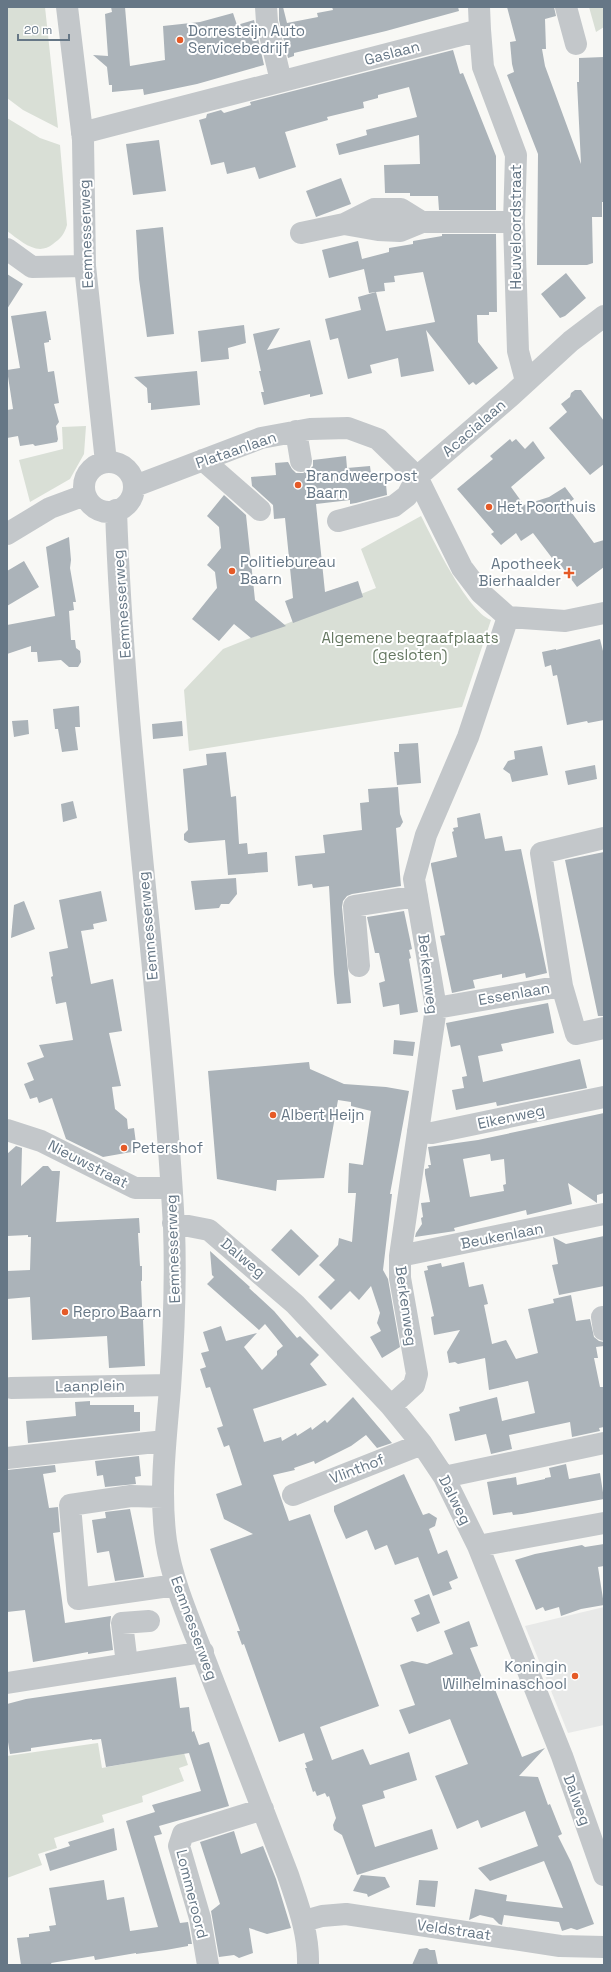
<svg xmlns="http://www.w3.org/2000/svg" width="611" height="1972" viewBox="0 0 611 1972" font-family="'Space Grotesk',sans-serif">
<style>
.built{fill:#e8e9e8}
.green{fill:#d9dfd6}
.building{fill:#abb3b9;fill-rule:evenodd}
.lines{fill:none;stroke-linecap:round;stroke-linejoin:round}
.minor{stroke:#c3c7ca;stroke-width:22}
.poi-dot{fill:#e55a27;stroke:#fff;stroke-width:1.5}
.labels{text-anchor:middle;stroke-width:4;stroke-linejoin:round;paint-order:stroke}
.poi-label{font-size:15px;fill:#667786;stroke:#fff;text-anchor:start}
.street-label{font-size:15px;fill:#667786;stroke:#fff}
.park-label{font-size:15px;fill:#657861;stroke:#fff}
</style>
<rect width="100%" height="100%" fill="#f8f8f5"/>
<!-- built -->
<path class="built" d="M604,1607v118l-36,8 -43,-107z"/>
<!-- green -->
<path class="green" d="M7,7h38l13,121 -35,-18 -16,-12z
M589,7h15v20l-8,5z
M7,118l33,20 20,7 7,80c-3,10 -6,13 -14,19 -16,13 -32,-3 -46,-13z
M86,426l-2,28 -14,25 -40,23 -11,-42 44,-11 -1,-22z
M421,516c12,23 46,95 70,104l-29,87 -273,44 -5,-61 39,-41 153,-61 -15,-39z
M98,1743l4,25 82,-15 4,12 -9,3 5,13 -42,15 1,6 -41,13 2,7 -50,16 3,10 -19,6 4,11 -35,13v-122z"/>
<!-- building -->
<path class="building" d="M111,7h14l5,59 35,-6 -2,-34 37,-4 33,-9 4,12 17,-5 10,45 -67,19 -53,11 -1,-6 -31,3v-7h-3l-2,-18 -14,-12 15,1 -3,-42 7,-2z
M279,7h4l4,16 31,-6 -1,-4 16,-3 -1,-3h126l1,4 -73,20 -92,22v3l-6,2 -9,-38z
M507,7h47l2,9 -11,3 1,30h-4l3,17 36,98 -4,-82h2v-24l25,-1v145h-2v15h-10l1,46 -6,2h-50l1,-111 -31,-79 7,-3 -2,-8 -2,-22 6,-1z
M453,50l7,24 3,-1 33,83v54h-57l-1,-14h-28v-3h-25l-1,-28 36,-1 -1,-29 -80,20 -3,-11 31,-9 -1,-5 51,-13 -8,-30 -31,8v3l-15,4 1,6 -37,9 1,3 -43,12 11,35 -37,12 -4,-12 -28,7 -3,-12 -13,3 -12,-45 7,-2 1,-4 14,-4 3,3 27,-8 -1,-3z
M159,140l7,51 -33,4 -7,-51z
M341,178l10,26 -35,13 -10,-26z
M163,227l11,107 -27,3 -8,-58 -3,-49z
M442,234h54l1,78h-8v3h-12l1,27 20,26 -22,17 -3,-3 -4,3 -43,-55 8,41 -33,6 -3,-19 -28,7 2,8 -24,6 -10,-41 -8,2 -5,-21 36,-9 -3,-13 18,-5 -7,1 -5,-24 -35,9 -7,-28 36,-9 4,18 27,-7v-4l24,-4v-3l29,-5zM423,272l12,50 -49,9 -10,-39 9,-1 -1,-8 11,-1 -1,-6z
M566,273l20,25 -21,18 -5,2 -19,-24z
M7,274l16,10 -16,25z
M46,311l5,29h-2v2l-5,1 4,29 6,-1 5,32 -5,1 5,18 -3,4 2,13 -1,3 -22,4 -2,-2 -13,2 -2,-10 -11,2v-28l6,-1 -6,-39 13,-2 -9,-52z
M244,325l2,18 -18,5 1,11 -28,3 -3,-31z
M280,328l-13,22 43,-10 13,54 -13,3v-3l-46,11 -3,-13h3l-5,-21h2l-8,-37z
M197,371l3,34 -49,5v-7h-3l-1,-15 -13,-11z
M575,390h6l23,31v43l-14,11 -41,-47 18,-16 -6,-8 9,-7 1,-4z
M510,439l2,3 4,-3 9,10 8,-8 12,17 -34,29 13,18 25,-8 16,-10 9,12 -8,6 28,38 10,-3v27l-27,20 -23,-31 -2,2 -19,-25 -12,8 -5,-8 -15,12 -10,-11 3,-2 -37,-43 36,-30 -3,-3z
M346,456l1,12 23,-2 1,8 14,-1 2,22 -31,8 -6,1v-4l-34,4 9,88 33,-11 5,16 -70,26 -8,-22 8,-3 -8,-80 -11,1 -1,-14 -21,-19 -1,-9 25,-2 -1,-12 13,-1 4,7 4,4h7l6,-3 4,-4v-6z
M224,495l22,20 9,85 31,26 -35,12 -17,-14 -15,17 -27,-22 25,-31 -2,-16 -8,-7 14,-17 -2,-21 -12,-11z
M69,537l2,23 -1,8 6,34h-3l1,8 -5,1 2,29h4l1,8 4,3 1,11 -3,5h-9l-8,-7 -23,2 -1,-10h-6v-6l-24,8v-29l48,-9 -9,-69z
M24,561l15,26 -32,19v-35z
M600,639l4,16v65l-16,3 -1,-2 -20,4 -10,-50 -4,1 -2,-11 -6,2 -3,-15 14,-3v1z
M79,706l1,21h-5l3,23 -16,2 -4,-23h-3l-2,-20z
M28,720l1,14 -15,3 -2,-16z
M182,721l1,15 -30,3 -1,-15z
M418,743l3,40 -24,2 -3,-33h5v-8z
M542,746l6,29 -36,7 -2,-8 -7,-5 5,-8 7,-2 -1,-8z
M226,752l5,45 5,-1 3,48 8,-1 1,11 19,-2 1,20 -40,3 -3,-35 -36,3 -5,-3v-6l4,-4 -5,-61 24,-4 -1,-11z
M595,765l2,14 -29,6 -3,-14z
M398,787l2,27 3,8 -3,5 -4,1 5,58 -49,8 -5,2 -4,5 -1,6 9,96 -14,1 -3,-30 -5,-88 -16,2 -1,-4 -14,2 -3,-30 30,-3 -2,-18 39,-5 -2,-27 9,-1 -1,-13z
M73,801l4,17 -14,4 -2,-18z
M480,813l5,26 17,-3 3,15 16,-2 26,124 -21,5 -1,-5 -23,5v-4l-29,6 2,8 -23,5 -12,-57 5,-1 -14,-70v-2l26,-6 -5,-25 2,-1 -1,-3 5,-1 -1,-9z
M604,852v164h-6l-33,-156z
M236,878l1,16 -8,10h-8l-2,4 -24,2 -4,-29z
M101,891l6,30 -14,3 1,5 -13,2 10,53 22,-5 9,52 -13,2 12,53 -9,1 3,22 12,10 1,10 6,-1 3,23 -34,6 -37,-18 -14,-41 -13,5 -2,-6 -7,2 -6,-15 10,-4 -7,-17 17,-6 -5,-12 34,-5 -7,-38 -10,2 -5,-27 2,-1 -4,-24 19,-4 -9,-48z
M24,901l11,28 -24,9 3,-33z
M404,911l8,38 -3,1 2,8 -2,1 9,53 -18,3 -1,-11 -16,3 -4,-24 6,-2 -6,-28h-4l-8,-36z
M548,1003l6,30 -53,11 2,7 -25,5 5,26 97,-23 7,29 -90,18 -1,-4 -40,8 -4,-20 12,-2 -2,-11 5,-1 -7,-31 -9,2 -5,-24z
M394,1040l21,2 -2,14 -20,-2z
M309,1062l1,7 34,15 42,3 23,4 -19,103h2l-9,76 5,9 12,68 -18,11 -12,-21 11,-6 -4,-8 3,-10 -9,-27 -12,14 -9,-9 -19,19 -13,-13 17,-17 -16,-15 19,-20 1,-7 13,4 4,-49h-8l1,-30 14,2 8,-54 -20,-5v-4l-13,-2 -14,78 -47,2 -1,11 -59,-12 -9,-108z
M604,1113v80l-7,2v8l-29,-20 4,21 -45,11 -1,-5 -72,18 1,3 -40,6 1,-4 6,-9 -1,-6 2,-1 -2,-14 9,-1 -5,-28v-5l4,-1 -1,-3h3l-3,-18 50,-7zM490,1154l1,7 13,-2 2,25 -3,1 1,6 -34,6 -7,-38z
M16,1146l6,2 -1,38 22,-20h5l4,5h8l-4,51 83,-4 1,15h-2l2,33h2v15h-1l1,26h2v13h-1l2,46 -36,2 -2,-32 -75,4 -2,-43 -23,2v-28l23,-1 1,-33h-3v-2l-21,1v-82z
M291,1229l28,27 -20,20 -28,-26z
M604,1236v50l-45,9 -7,-30 6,-1 -5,-27 13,7z
M210,1251l40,36 -1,1 25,23 23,27 3,-2 19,19 -9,9 17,21 -74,24 11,33 17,-5 1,4 14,-8 1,3 14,-9 1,3 13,-10 2,3 26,-26 39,46 -15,5 -11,-13 -15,11 -36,18 -1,-3 -20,7 1,2 -22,5 16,46 21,-7 69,192 -59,21 12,33 31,-11 7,16 39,-13 8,28 -34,11 2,7 -23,7 13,42 57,-18 6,20 -81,26 -15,-40 -8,-5 -1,-5 3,-7 -7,-22 -2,1 -2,-4 -8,3 -2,-5 -2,1 -8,-24h2l-2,-5 8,-3 -9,-27 -25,9 -35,-98 -2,1 -5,-14h3l-30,-82 43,-15 -29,-15 -8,-25 26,-9 -13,-40 -5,2 -7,-19 6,-2 -13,-39 -4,1 -6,-19 6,-2 -5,-14 8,-2 -6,-19 18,-6 5,15 31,-8 -13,14 18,23 15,-15v-4l6,-5 -18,-22 -6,6 -52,-46 7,-7 -2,-2z
M464,1262l5,25 14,-3 5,20 -4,1 8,39 14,-4 10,19 22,-6 -10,-44 26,-6 -1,-4 18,-4 5,26 14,-2 4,18 5,4 5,1v4l-8,1 2,11h-4l6,29h4v40l-5,1 1,3 -28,6 -2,-15 -61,13 3,14 -21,5 -5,-20 -31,7 -6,-27 11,-3 -1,-4 38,-10 5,24 33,-8 -7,-32 -39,9 -4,-32 -27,6 -3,-2 -6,1 -2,-11 13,-22 -26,5 -3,-18 3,-1 -10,-45 4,-1 -1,-4 14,-3 1,4z
M90,1401v4h44v7h6v19l-112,12 -2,-22 50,-5 -1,-14z
M139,1456l2,20 -6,1 1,7 -31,3 -2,-12 -6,1 -2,-15z
M566,1464l3,15 31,-6 4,26 -82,15 -9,1 -1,-3 -19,3 -6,-33 29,-5 1,8 28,-6v-1l6,-1 -2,-9z
M55,1465l1,7 -13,2 6,34 9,-1 2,25 -7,1 12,90 46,-7 -1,9 3,25 -25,4v-2l-55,10 -8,-52 -18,2v-142z
M404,1474l19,41 6,-2 8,5 -2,8 -6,3 9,25 9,-4 11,28 -9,4 3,7 -19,7 -15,-39 -23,8 -8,-20 -12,5 -8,-20 -21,9 -12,-28v-5z
M130,1509l14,68 -29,4 -6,-30 -12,2 -5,-33 14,-2 -1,-6z
M604,1544v22l-6,1 6,38 -23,4 -20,7 -2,-9 -14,4 -2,-4 -7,3 -21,-50 20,-6 47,-9 3,2z
M429,1594l11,29 -23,9 -6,-14 9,-4 -6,-14z
M469,1621l9,25 -8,2 13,32 3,-1 4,10 4,-2 28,70 23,-9 -26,28 19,1 10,28 2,-1 12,30 -4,2 13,26 23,62 -17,6 -6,-2 -9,3 -3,-9 -33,-4 -22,-3 -2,10 -3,-1 -6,-6 -13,-3 -11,5 6,-31 32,6 -1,6 57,7 -19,-47 -54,20 -12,-13 60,-22 -13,-35 -44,17 -3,-8 -21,9 -22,-53 33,-12 -18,-45 -41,15 -10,-24 16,-5 -15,-40 12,-4 15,3 26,-10 -9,-23z
M176,1677l4,31 9,-1 3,25 2,-1 5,14 10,-3 20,64 -70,20 3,8 -8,2 26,87 8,-1 4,22h-4v2l-22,4 -30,4v-1l-41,7 -1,-4 -43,7 1,2h-31l-4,-27 12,-1v-3l21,-3 -1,-5 7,-1 -7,-37 55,-8 3,20 17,-3 6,34 28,-4 -32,-106 29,-9 -3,-7 49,-14 -12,-38 -83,14 -5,-28 -9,1v-1l-61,9v3l-21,3 -3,-18v-32l19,-5z
M114,1828l3,22 -67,21 -5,-17 25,-8 -2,-4z
M234,1831l7,23 22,-8 13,33 15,49 -24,6 -18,-6 4,25 -14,5 -5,-3 -15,2 -8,-46 9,-7 -20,-62z
M361,1875l24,2 5,10 -22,10 -1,-3 -14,-3z
M419,1880l19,1 -3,26 -19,-2z
M427,1948l3,2h5l3,15h-26l7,-16z"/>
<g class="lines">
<!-- minor -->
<path class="minor" d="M67,7l16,133 2,126 21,196
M266,7l1,15 14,59
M566,7l10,37
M480,30l3,37 33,88 -2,67 4,129 8,30
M82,133l398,-103 -1,-23
M344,224l30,-15h27l21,13
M301,233l43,-9 34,6 22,1 22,-9h92
M7,249l25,18 53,-1
M296,431l5,30
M203,460l57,50
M84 487a25 25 0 1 1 50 0a25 25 0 1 1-50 0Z
M135,486l126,-48 49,-9 38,-1 30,11 39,38 45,91 19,25 27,24 57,4 39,-8
M116,510c8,240 45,478 58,717 2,55 0,106 -4,161 -4,50 -11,102 -4,153 7,46 28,89 44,132 26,67 52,135 78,202 10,30 21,58 20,90
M338,521l56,-15 13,-10 10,-19 95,-82 59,-54 33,-25
M7,534l43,-26 35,-13
M359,966l-5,-60 63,-10
M562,986l-21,-133 63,-15
M436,1008l126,-22 14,48 28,-6
M7,1130l34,11 94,47h36
M418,1131l14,2 172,-36
M173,1223l36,7 86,74 96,102 31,38 22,33 34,69 84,210 42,119
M400,1256l204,-42
M602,1317l2,13
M11,1388l159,-3
M391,1406l23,-21 3,-11 -17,-96v-22l36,-248 -22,-129 12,-44 42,-98 40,-120
M7,1458l158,-17
M444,1477l160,-34
M293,1495l129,-51
M163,1497l-32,-1 -61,9 8,94 98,-14
M478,1546l126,-23
M127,1664l-5,-41 27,-2
M7,1683l196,-31
M304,1921l18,-5 24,-2 214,32 44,1
M208,1965l-8,-47 -21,-72 4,-12 80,-25"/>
</g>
<!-- markers -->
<g class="poi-dot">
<circle cx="180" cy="40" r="4"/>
<circle cx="298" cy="485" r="4"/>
<circle cx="489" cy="507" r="4"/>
<circle cx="232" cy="571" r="4"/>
<path d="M567 567h4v4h4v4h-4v4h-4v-4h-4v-4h4z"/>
<circle cx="273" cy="1115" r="4"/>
<circle cx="124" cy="1148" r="4"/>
<circle cx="65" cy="1312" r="4"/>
<circle cx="575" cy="1676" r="4"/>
</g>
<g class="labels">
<!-- poi labels -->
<g class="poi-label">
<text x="188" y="36">Dorresteijn Auto<tspan x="188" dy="17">Servicebedrijf</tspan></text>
<text x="306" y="481">Brandweerpost<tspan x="306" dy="17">Baarn</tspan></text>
<text x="497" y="512">Het Poorthuis</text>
<text x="240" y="567">Politiebureau<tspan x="240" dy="17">Baarn</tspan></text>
<text x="561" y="569" text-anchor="end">Apotheek<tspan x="561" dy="17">Bierhaalder</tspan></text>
<text x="281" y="1120">Albert Heijn</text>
<text x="132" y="1153">Petershof</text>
<text x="73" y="1317">Repro Baarn</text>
<text x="567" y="1672" text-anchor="end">Koningin<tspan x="567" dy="17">Wilhelminaschool</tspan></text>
</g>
<!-- street labels -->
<g class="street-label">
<text transform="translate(392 53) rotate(-15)" y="5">Gaslaan</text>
<text transform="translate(516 227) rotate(-90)" y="5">Heuveloordstraat</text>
<text transform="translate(86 234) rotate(-92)" y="5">Eemnesserweg</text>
<text transform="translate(474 428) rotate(-41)" y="5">Acacialaan</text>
<text transform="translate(236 450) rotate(-19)" y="5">Plataanlaan</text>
<text transform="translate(122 604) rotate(-94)" y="5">Eemnesserweg</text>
<text transform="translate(148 926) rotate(-95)" y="5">Eemnesserweg</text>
<text transform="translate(428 974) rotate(83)" y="5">Berkenweg</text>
<text transform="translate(514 994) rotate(-10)" y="5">Essenlaan</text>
<text transform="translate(511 1117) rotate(-12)" y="5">Eikenweg</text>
<text transform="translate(88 1164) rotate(27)" y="5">Nieuwstraat</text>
<text transform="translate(502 1236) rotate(-11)" y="5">Beukenlaan</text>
<text transform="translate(173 1249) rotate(-92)" y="5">Eemnesserweg</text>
<text transform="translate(243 1258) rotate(40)" y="5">Dalweg</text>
<text transform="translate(406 1306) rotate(82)" y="5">Berkenweg</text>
<text transform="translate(90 1386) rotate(-1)" y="5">Laanplein</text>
<text transform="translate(357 1469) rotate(-21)" y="5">Vlinthof</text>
<text transform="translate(455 1500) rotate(63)" y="5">Dalweg</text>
<text transform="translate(194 1628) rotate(70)" y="5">Eemnesserweg</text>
<text transform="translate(577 1800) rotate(70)" y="5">Dalweg</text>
<text transform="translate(192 1894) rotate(76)" y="5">Lommeroord</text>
<text transform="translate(454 1930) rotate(8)" y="5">Veldstraat</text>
</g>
<!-- park labels -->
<g class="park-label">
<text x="410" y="643">Algemene begraafplaats<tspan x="410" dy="17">(gesloten)</tspan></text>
</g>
</g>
<!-- border -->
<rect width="611" height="1972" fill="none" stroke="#667786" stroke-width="16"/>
<!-- scale -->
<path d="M18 34v6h51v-6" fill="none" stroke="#667786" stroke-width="2"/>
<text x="24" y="34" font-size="12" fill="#667786" stroke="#ffffff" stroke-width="3" paint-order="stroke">20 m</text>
</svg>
